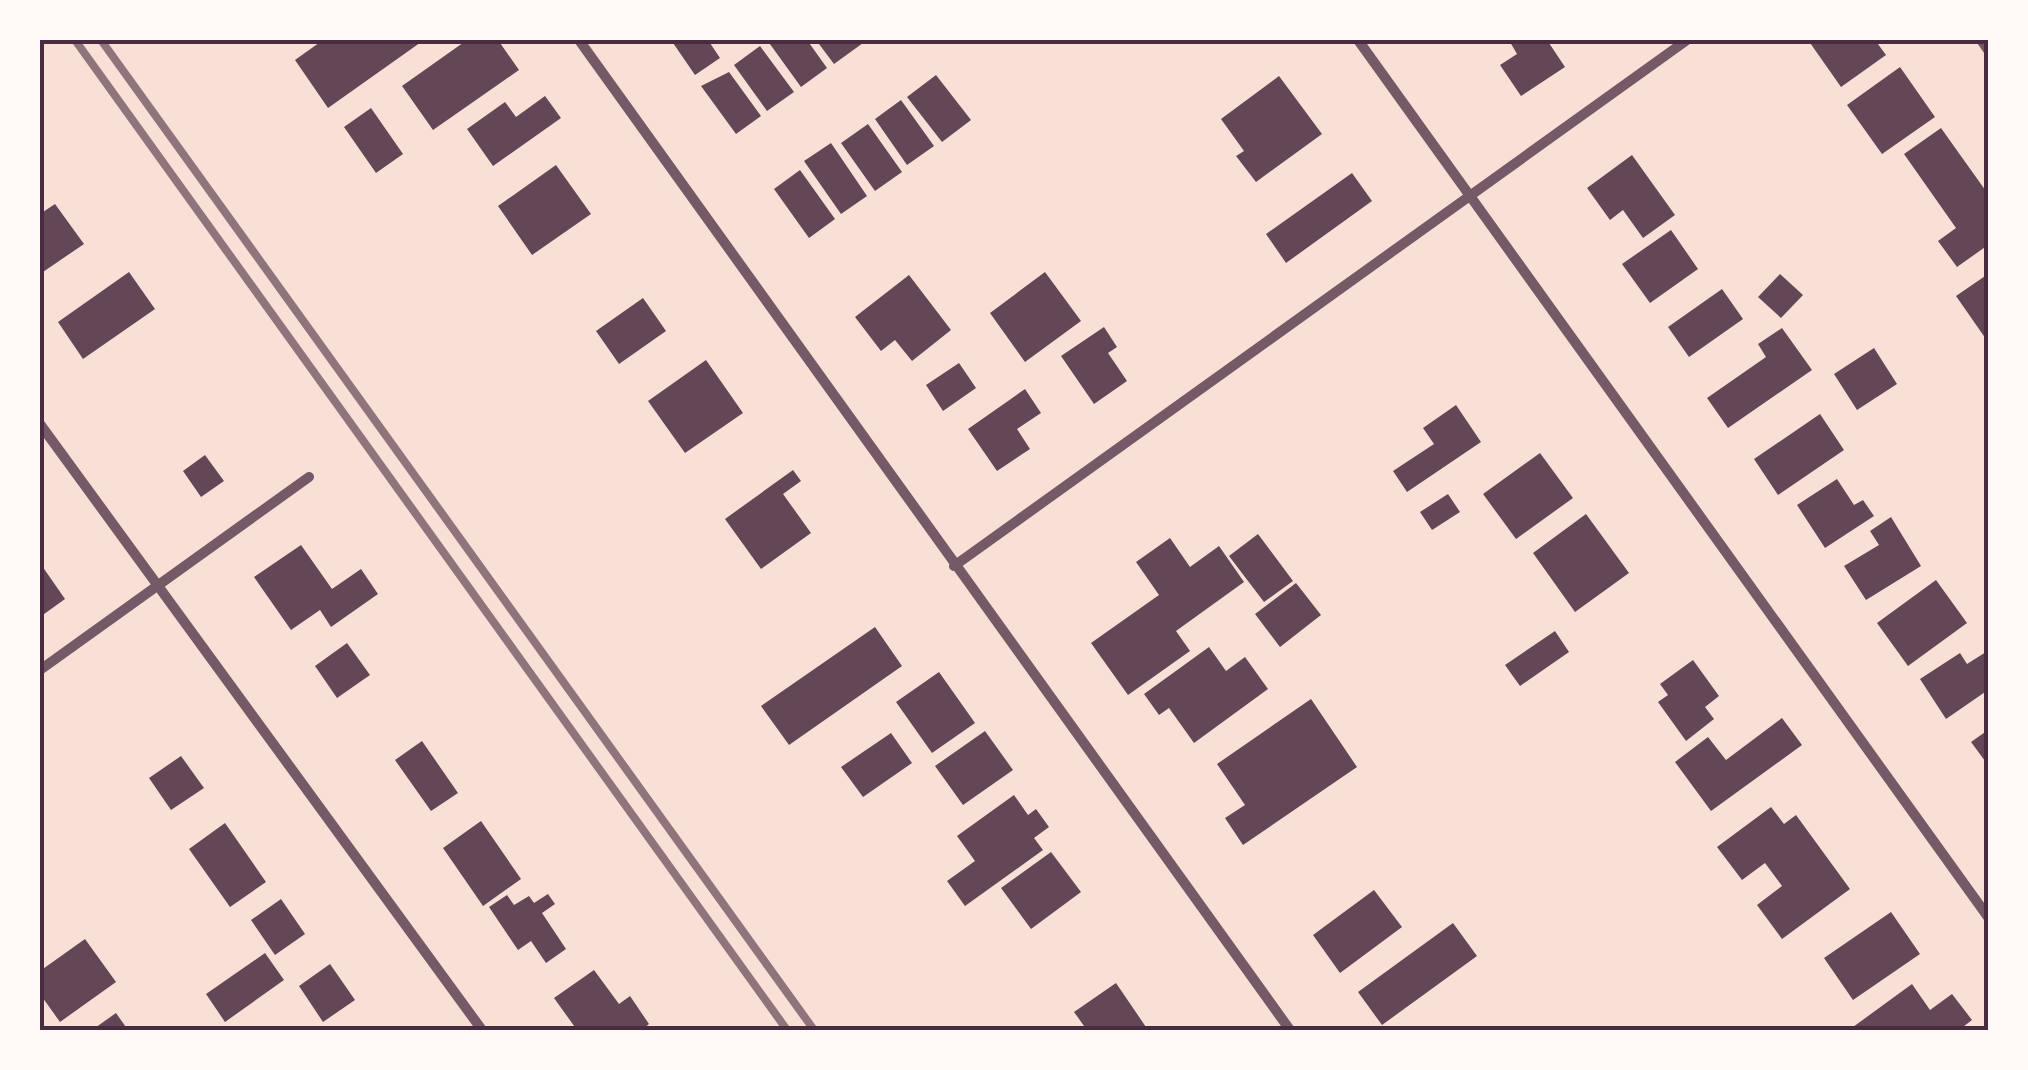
<svg xmlns="http://www.w3.org/2000/svg" width="2028" height="1070" viewBox="0 0 2028 1070" font-family="Helvetica,sans-serif">
<style>
.building{fill:#644757}
.lines{fill:none;stroke-linecap:round;stroke-linejoin:round}
.minor{stroke:#755966;stroke-width:10}
.rail{stroke:#8f747c;stroke-width:8}
.neatline{fill:none;stroke:#4a2c40;stroke-width:4}
</style>
<rect width="100%" height="100%" fill="#f7e1d7"/>
<!-- building -->
<path class="building" d="M323,40h101l-96,68 -33,-48z
M467,40h31l21,30 -86,60 -31,-44z
M671,40h37l12,18 -25,17z
M767,40h40l20,28 -26,19z
M816,40h45l2,3 -29,21z
M1514,40h33l18,27 -44,29 -21,-31 17,-11 -7,-12z
M1808,40h67l11,15 -45,32z
M760,46l34,46 -27,19 -33,-46z
M1900,67l35,50 -53,37 -35,-49z
M729,72l32,44 -25,18 -35,-48z
M936,75l35,45 -29,22 -35,-45z
M1279,76l43,58 -66,48 -20,-26 8,-5 -23,-32z
M545,96l16,22 -68,48 -26,-37 38,-27 11,15z
M901,100l33,46 -27,19 -32,-46z
M371,108l32,46 -27,19 -32,-46z
M868,124l34,48 -27,19 -34,-48z
M1941,128l47,66v51l-31,22 -19,-26 18,-13 -52,-74z
M831,143l36,53 -26,18 -37,-53z
M1632,155l43,60 -32,23 -20,-28 -13,10 -23,-32z
M556,165l35,49 -59,41 -34,-49z
M800,170l35,49 -26,19 -35,-49z
M1352,173l20,28 -86,62 -20,-29z
M55,204l29,40 -44,30v-60z
M1671,230l27,39 -48,34 -28,-39z
M129,272l26,37 -72,50 -25,-37z
M1045,272l36,49 -56,41 -35,-49z
M1780,274l23,21 -22,23 -23,-21z
M1988,274v68l-32,-46z
M909,275l42,55 -39,31 -17,-21 -14,11 -26,-34z
M1722,289l21,30 -54,38 -21,-30z
M643,298l23,33 -47,33 -23,-33z
M1104,327l13,20 -9,6 19,28 -33,23 -33,-48z
M1782,328l30,42 -84,58 -21,-30 59,-41 -8,-13z
M1874,348l23,36 -40,26 -23,-36z
M706,360l37,53 -58,40 -37,-52z
M959,363l17,25 -33,23 -17,-26z
M1025,389l16,24 -24,16 13,20 -33,22 -29,-42z
M1456,405l25,37 -74,50 -14,-21 41,-27 -11,-16z
M1820,414l24,36 -66,45 -24,-36z
M1540,453l33,45 -57,41 -33,-45z
M205,455l19,26 -23,16 -18,-26z
M793,470l8,11 -18,13 28,39 -50,36 -36,-50z
M1837,479l17,26 9,-5 11,16 -49,32 -28,-43z
M1448,494l12,18 -28,18 -12,-18z
M1586,514l43,59 -54,39 -42,-59z
M1891,517l30,49 -55,34 -22,-34 35,-21 -9,-14z
M1258,534l35,47 -29,21 -35,-46z
M1170,538l20,29 29,-21 25,36 -68,49 14,20 -62,44 -37,-52 68,-48 -23,-33z
M301,545l31,44 29,-20 17,25 -47,33 -11,-17 -29,20 -37,-53z
M40,563l25,36 -25,18z
M1936,580l31,43 -59,43 -31,-43z
M1296,583l25,32 -41,32 -25,-33z
M875,627l27,39 -113,79 -28,-39z
M1555,631l14,21 -49,34 -15,-21z
M347,643l23,32 -33,23 -22,-32z
M1209,647l17,24 19,-14 23,32 -74,54 -25,-35 -10,7 -15,-21z
M1986,652l2,38 -42,29 -26,-40 40,-26 7,11z
M1693,660l26,36 -14,11 9,12 -28,22 -28,-39 10,-7 -8,-11z
M939,672l36,51 -43,30 -36,-51z
M1311,699l46,68 -114,78 -18,-27 20,-13 -28,-41z
M1782,718l20,27 -91,66 -36,-49 33,-25 18,23z
M1988,730v35l-17,-23z
M985,731l28,39 -50,35 -28,-39z
M891,733l21,30 -49,34 -22,-30z
M422,741l36,52 -27,18 -36,-51z
M181,756l23,32 -33,22 -22,-32z
M1014,795l14,20 8,-6 13,18 -15,11 9,12 -78,56 -18,-25 28,-20 -18,-25z
M1771,807l13,17 12,-9 54,74 -68,50 -25,-34 25,-19 -17,-23 -23,17 -25,-33z
M481,821l40,58 -38,27 -40,-58z
M225,823l41,59 -36,25 -41,-58z
M1051,852l30,40 -50,37 -30,-41z
M1374,890l28,37 -62,46 -27,-38z
M548,894l7,10 -13,9 24,36 -20,14 -15,-22 -13,9 -29,-43 18,-12 7,10 15,-9 5,7z
M281,899l24,35 -30,21 -24,-35z
M1891,912l29,42 -67,46 -29,-42z
M1453,923l24,33 -95,69 -24,-33z
M85,939l31,43 -56,40 -20,-28v-23z
M265,953l19,27 -59,42 -19,-28z
M330,964l25,36 -32,22 -24,-36z
M594,970l25,34 11,-8 19,28 -7,6h-65l-23,-32z
M1116,983l32,47h-61l-13,-18z
M1912,984l18,26 22,-16 20,26 -13,10h-103l-3,-3z
M116,1013l12,17h-36z"/>
<g class="lines">
<!-- minor -->
<path class="minor" d="M579,40l711,990
M1358,40l630,877
M1981,40l7,10
M40,424l442,606
M954,566l733,-526
M40,670l269,-193"/>
<!-- rail -->
<path class="rail" d="M75,40l712,990
M101,40l713,990"/>
</g>
<!-- border -->
<rect width="2028" height="1070" fill="none" stroke="#fffaf5" stroke-width="85"/>
<rect x="42" y="42" width="1944" height="986" class="neatline"/>
</svg>
